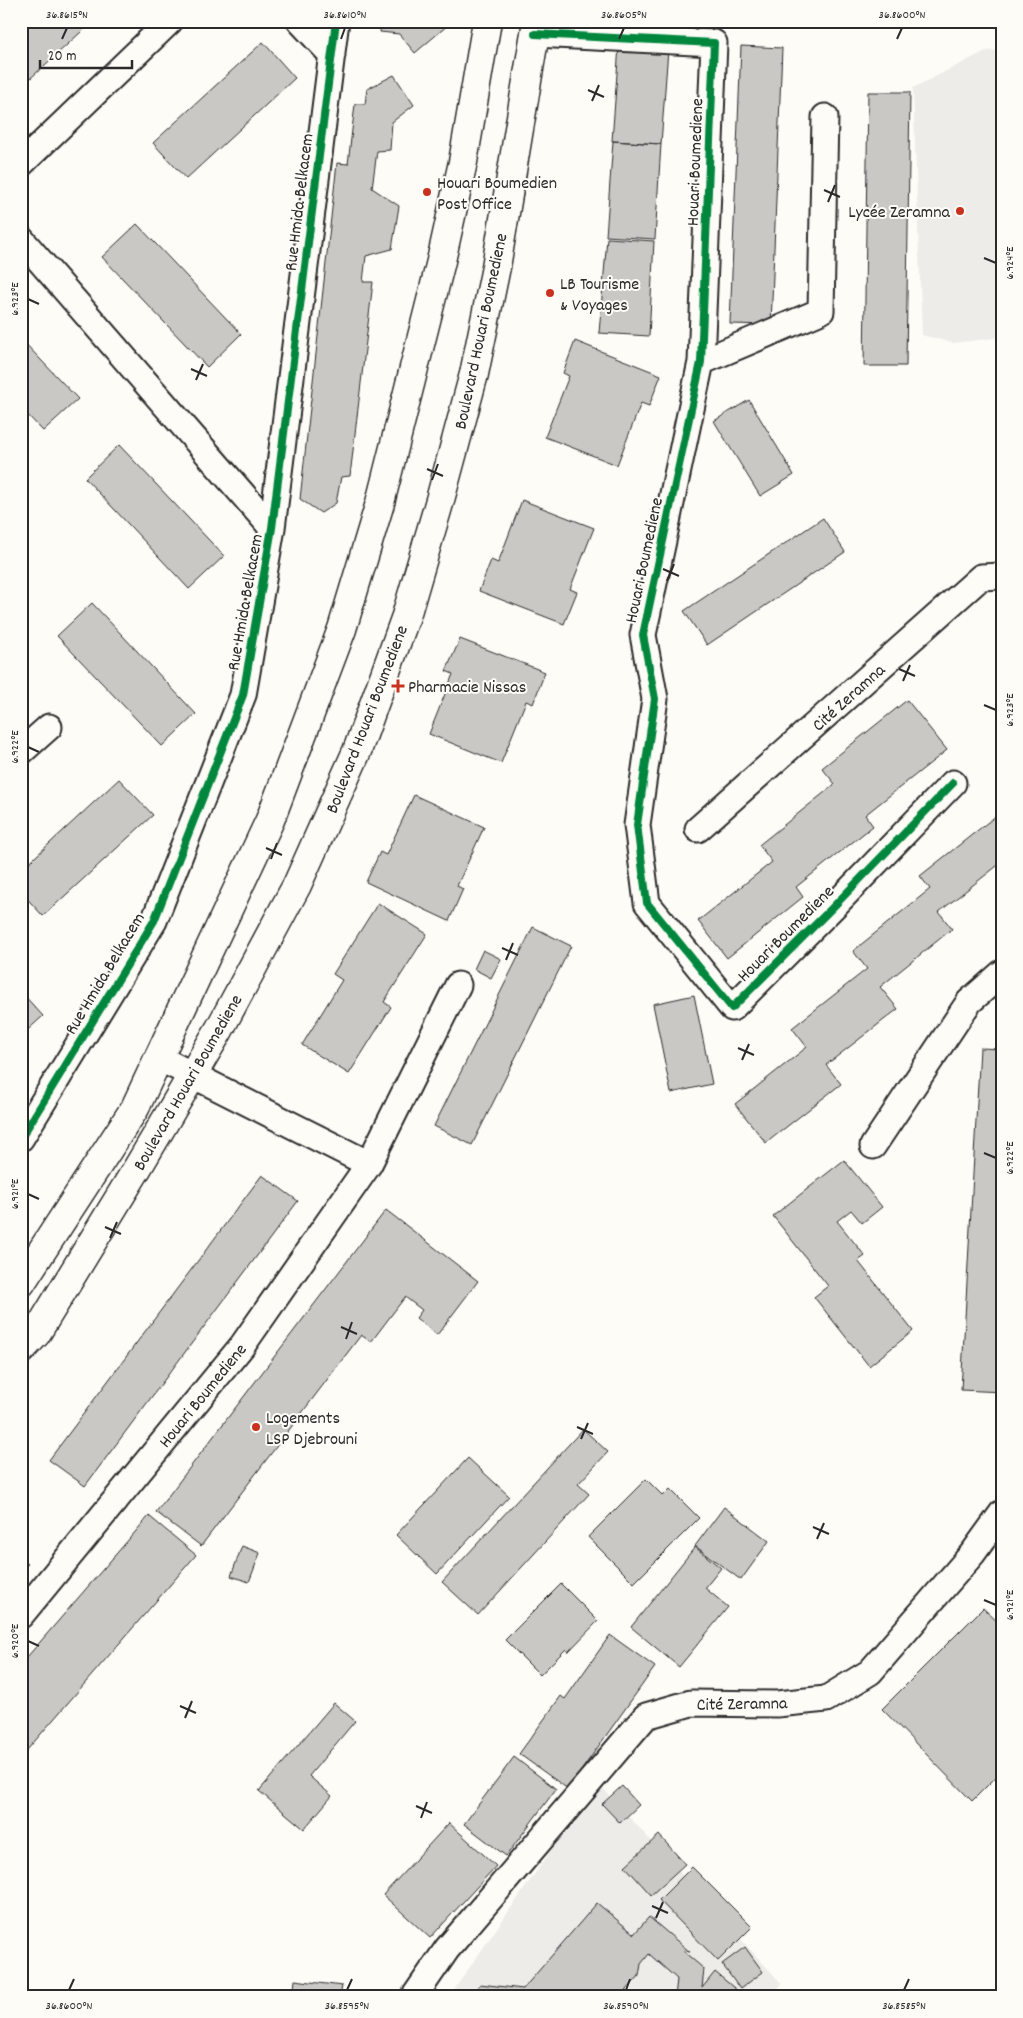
<svg xmlns="http://www.w3.org/2000/svg" width="1023" height="2018" viewBox="0 0 1023 2018" font-family="Dekko,sans-serif">
<style>
.built{fill:#edece8}
.building{fill:#c9c8c4;stroke:#2b2b2b}
.lines{fill:none;stroke-linecap:round;stroke-linejoin:round}
.street-casing{stroke:#2b2b2b;stroke-width:29}
.highway-casing{stroke:#2b2b2b;stroke-width:31}
.street{stroke:#fdfcf7;stroke-width:25}
.highway{stroke:#fdfcf7;stroke-width:28}
.cycleway-casing{stroke:#fdfcf7;stroke-width:11}
.cycleway{stroke:#00873e;stroke-width:8}
.ticks{fill:none;stroke:#2b2b2b;stroke-width:2}
.poi-dot{fill:#c8321e;stroke:#fdfcf7;stroke-width:2}
.labels{text-anchor:middle;stroke-width:4;stroke-linejoin:round;paint-order:stroke}
.street-label{font-size:18px;fill:#2b2b2b;stroke:#fdfcf7}
.poi-label{font-size:18px;fill:#2b2b2b;stroke:#fdfcf7;text-anchor:start}
.neatline{fill:none;stroke:#2b2b2b;stroke-width:2}
.ticks-label{font-size:12px;text-anchor:middle;fill:#2b2b2b}
</style>
<rect width="100%" height="100%" fill="#fdfcf7"/>
<filter id="ink" filterUnits="userSpaceOnUse"><feTurbulence type="fractalNoise" baseFrequency=".02" numOctaves="2"/><feDisplacementMap in="SourceGraphic" scale="10" xChannelSelector="R" yChannelSelector="G"/><feConvolveMatrix kernelMatrix="1 2 1 2 8 2 1 2 1" color-interpolation-filters="sRGB"/></filter>
<g filter="url(#ink)">
<!-- built -->
<path class="built" d="M1002,50v287l-49,6 -31,-8 -9,-247 73,-37z
M598,1783l184,201 -12,13h-321z"/>
<!-- building -->
<path class="building" d="M21,21h72l-72,66z
M381,21h64l3,4 -33,28 -16,-19 -19,-2z
M263,42l32,36 -109,101 -33,-36z
M619,46l49,3 -7,95 -49,-3z
M741,46l41,2 -11,277 -41,-1z
M394,75l20,30 -22,17 -2,28 -13,1 -5,37 27,18 -7,43 -26,7 -3,26h10l-23,194 -9,1 -5,26 -15,10 -21,-14 37,-336 11,1 7,-60h10l2,-15z
M868,92h42l-4,274h-42z
M613,141l48,3 -6,95 -49,-3z
M137,224l104,110 -34,33 -105,-110z
M607,238l47,3 -5,95 -50,-3z
M21,339l57,60 -35,32 -22,-23z
M575,341l86,34 -12,31 -8,-3 -24,62 -72,-28 24,-61 -6,-3z
M749,400l45,75 -34,21 -46,-75z
M119,445l105,111 -35,33 -104,-111z
M522,500l72,28 -24,61 7,3 -13,32 -85,-33 12,-31 7,3z
M823,518l22,34 -138,93 -23,-34z
M92,603l104,111 -34,32 -105,-110z
M460,639l85,33 -12,32 -7,-3 -25,62 -72,-29 24,-60 -7,-3z
M907,700l40,50 -82,65 8,11 -77,61 7,10 -76,61 -29,-37 74,-59 -13,-17 76,-61 -13,-16z
M119,779l34,36 -110,101 -22,-24v-22z
M414,795l70,32 -27,59 6,3 -14,32 -83,-39 14,-30 6,3z
M997,815l5,6v41l-63,50 13,17 -72,58 18,22 -72,56 15,19 -75,59 -31,-39 72,-57 -15,-19 75,-59 -14,-18 77,-62 -10,-13z
M378,903l49,31 -43,68 7,5 -42,67 -47,-29 40,-65 -9,-6z
M533,927l38,19 -99,199 -38,-19z
M483,950l18,9 -10,19 -17,-9z
M21,992l22,24 -22,20z
M694,995l18,89 -41,9 -18,-89z
M980,1048l22,1v343l-41,-2z
M844,1160l38,47 -20,16 -11,-13 -14,11 28,35 -7,5 55,70 -44,35 -55,-69 14,-11 -55,-70z
M262,1175l36,26 -213,285 -36,-26z
M386,1210l92,71 -41,54 -21,-17 6,-8 -17,-13 -34,45 -10,-7 -160,211 -45,-34z
M583,1429l25,23 -30,32 11,10 -111,121 -36,-33z
M468,1458l41,38 -72,78 -41,-39z
M646,1479l17,17 7,-7 29,29 -65,65 -46,-46z
M724,1507l45,34 -28,39 -46,-34z
M149,1516l47,39 -175,202v-93z
M242,1546l18,7 -11,29 -18,-6z
M695,1547l26,21 -16,20 23,19 -49,60 -48,-40z
M21,1558l7,6 -7,7z
M561,1584l37,37 -30,31 -2,-3 -26,26 -35,-35z
M983,1608l19,18v145l-30,30 -90,-92z
M610,1635l45,32 -87,122 -49,-35 42,-58 4,3z
M334,1703l21,18 -46,55 23,20 -28,33 -45,-38z
M514,1757l42,32 -50,67 -42,-32z
M622,1786l17,19 -19,18 -18,-19z
M449,1823l47,43 -66,72 -47,-43z
M659,1835l26,29 -34,31 -26,-29z
M692,1867l60,60 -34,34 -59,-61z
M597,1903l37,31 15,-17 41,35 -7,-1 21,18 -2,19 13,-16 30,25h-70l2,-18 -28,-25 -8,10 -2,12 -18,21h-152l11,-13 43,5z
M745,1947l18,25 -23,17 -18,-25z
M295,1980l47,6 -2,11h-47z"/>
<g class="lines">
<defs>
<path id="street" d="M300,21l32,34
M535,34l179,9 -13,319 -58,273 12,64 -18,126 10,78 85,105 102,-102 119,-123
M21,164l149,-143
M21,239l251,289
M701,362l120,-51 4,-194
M21,752l28,-25
M698,829l283,-252 21,-1
M159,1058l210,106
M21,1138l133,-217 89,-226 29,-167 64,-507
M873,1146l96,-144 33,-29
M21,1615l221,-269 127,-182 89,-179
M414,1997l33,-48 199,-233 45,-13 86,1 49,-5 44,-27 103,-119 29,-40"/>
<path id="highway" d="M21,1283l114,-175 135,-288 72,-191 38,-126 61,-242 22,-99 24,-141
M21,1350l15,-16 102,-167 81,-137 78,-145 60,-134 49,-135 34,-116 34,-126 22,-107 41,-246"/>
</defs>
<!-- street casing -->
<use href="#street" class="street-casing"/>
<!-- highway casing -->
<use href="#highway" class="highway-casing"/>
<!-- street -->
<use href="#street" class="street"/>
<!-- highway -->
<use href="#highway" class="highway"/>
<defs>
<path id="cycleway" d="M535,34l179,9 -13,319 -58,273 12,64 -18,126 10,78 85,105 102,-102 119,-123
M21,1138l133,-217 89,-226 29,-167 64,-507"/>
</defs>
<!-- cycleway casing -->
<use href="#cycleway" class="cycleway-casing"/>
<!-- cycleway -->
<use href="#cycleway" class="cycleway"/>
</g>
</g>
<!-- ticks -->
<path class="ticks" d="M62,39l5,-11M341,39l4,-11M619,39l5,-11M897,39l5,-11M588,90l16,7M592,101l7,-16M824,190l16,7M828,202l7,-17M984,258l12,5M28,299l11,5M191,369l16,7M196,380l7,-16M427,469l16,7M432,480l6,-16M663,569l16,7M667,581l7,-17M899,669l16,7M903,681l7,-16M984,705l12,5M28,747l11,5M266,848l16,7M271,859l6,-16M502,948l16,7M506,960l7,-17M738,1048l16,7M742,1060l7,-16M984,1153l12,5M28,1194l11,5M105,1227l16,7M110,1238l7,-16M341,1327l16,7M346,1339l6,-17M577,1427l16,7M581,1439l7,-16M813,1527l16,7M817,1539l7,-16M984,1600l12,5M28,1641l11,5M180,1706l16,7M185,1718l7,-17M416,1806l16,7M421,1818l6,-16M652,1906l16,7M656,1918l7,-16M69,1990l5,-11M347,1990l5,-11M626,1990l4,-11M904,1990l5,-11"/>
<!-- markers -->
<g class="poi-dot">
<circle cx="427" cy="192" r="5"/>
<circle cx="960" cy="211" r="5"/>
<circle cx="550" cy="293" r="5"/>
<path d="M395.5 678.5h5v5h5v5h-5v5h-5v-5h-5v-5h5z"/>
<circle cx="256" cy="1427" r="5"/>
</g>
<g class="labels">
<!-- street labels -->
<g class="street-label">
<text transform="translate(694 162) rotate(-88)" y="6">Houari Boumediene</text>
<text transform="translate(298 202) rotate(-83)" y="6">Rue Hmida Belkacem</text>
<text transform="translate(480 331) rotate(-78)" y="6">Boulevard Houari Boumediene</text>
<text transform="translate(643 560) rotate(-78)" y="6">Houari Boumediene</text>
<text transform="translate(244 602) rotate(-80)" y="6">Rue Hmida Belkacem</text>
<text transform="translate(848 697) rotate(-42)" y="6">Cité Zeramna</text>
<text transform="translate(366 719) rotate(-69)" y="6">Boulevard Houari Boumediene</text>
<text transform="translate(785 933) rotate(-45)" y="6">Houari Boumediene</text>
<text transform="translate(104 973) rotate(-59)" y="6">Rue Hmida Belkacem</text>
<text transform="translate(187 1082) rotate(-60)" y="6">Boulevard Houari Boumediene</text>
<text transform="translate(202 1395) rotate(-51)" y="6">Houari Boumediene</text>
<text transform="translate(742 1703) rotate(-1)" y="6">Cité Zeramna</text>
</g>
<!-- poi labels -->
<g class="poi-label">
<text x="437" y="188">Houari Boumedien<tspan x="437" dy="21">Post Office</tspan></text>
<text x="950" y="217" text-anchor="end">Lycée Zeramna</text>
<text x="560" y="289">LB Tourisme<tspan x="560" dy="21">&amp; Voyages</tspan></text>
<text x="408" y="692">Pharmacie Nissas</text>
<text x="266" y="1423">Logements<tspan x="266" dy="21">LSP Djebrouni</tspan></text>
</g>
</g>
<!-- margin -->
<rect width="1023" height="2018" fill="none" stroke="#fdfcf7" stroke-width="55"/>
<!-- scale -->
<path d="M40 60v8h92v-8" fill="none" stroke="#2b2b2b" stroke-width="2.5"/>
<text x="48" y="60" font-size="15" fill="#2b2b2b" stroke="#fdfcf7" stroke-width="4" paint-order="stroke">20 m</text>
<rect x="28" y="28" width="968" height="1962" class="neatline"/>
<g class="ticks-label">
<text x="67" y="18">36.8615°N</text>
<text x="345" y="18">36.8610°N</text>
<text x="624" y="18">36.8605°N</text>
<text x="902" y="18">36.8600°N</text>
<text transform="translate(1009 263) rotate(-90)" y="4">6.924°E</text>
<text transform="translate(14 299) rotate(-90)" y="4">6.923°E</text>
<text transform="translate(1009 710) rotate(-90)" y="4">6.923°E</text>
<text transform="translate(14 747) rotate(-90)" y="4">6.922°E</text>
<text transform="translate(1009 1158) rotate(-90)" y="4">6.922°E</text>
<text transform="translate(14 1194) rotate(-90)" y="4">6.921°E</text>
<text transform="translate(1009 1605) rotate(-90)" y="4">6.921°E</text>
<text transform="translate(14 1641) rotate(-90)" y="4">6.920°E</text>
<text x="69" y="2009">36.8600°N</text>
<text x="347" y="2009">36.8595°N</text>
<text x="626" y="2009">36.8590°N</text>
<text x="904" y="2009">36.8585°N</text>
</g>
</svg>
